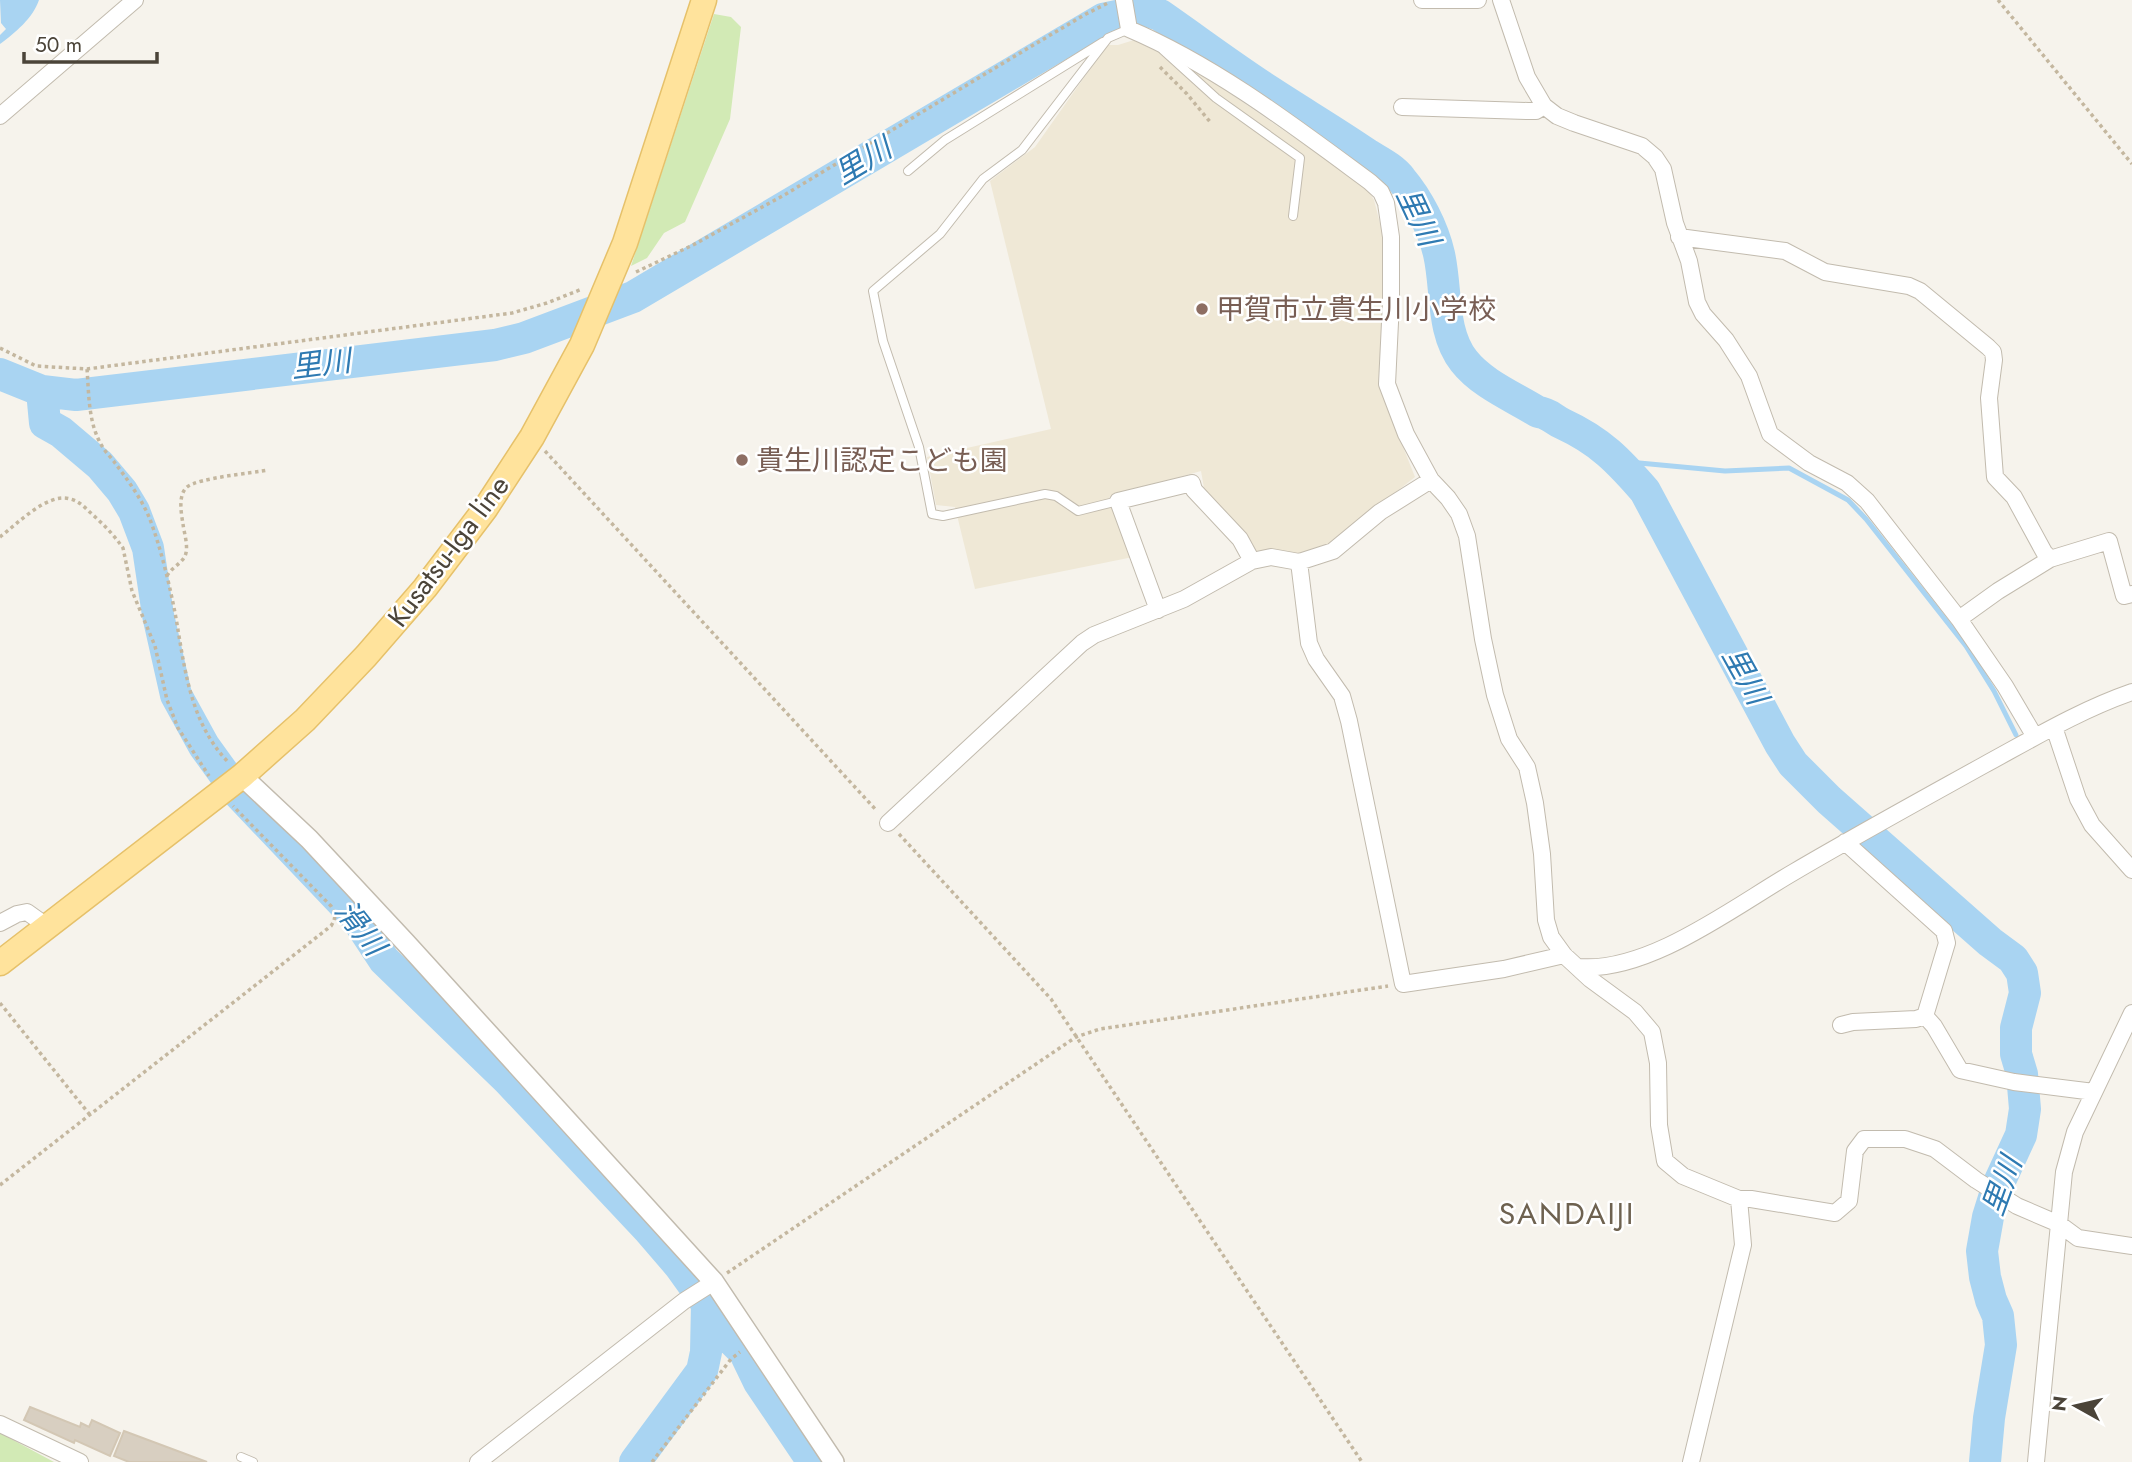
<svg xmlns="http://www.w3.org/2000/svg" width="2132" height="1462" viewBox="0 0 2132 1462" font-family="Jost,'Noto Sans JP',sans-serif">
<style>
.education{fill:#efe8d6}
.green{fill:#d2eab5}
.water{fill:#a9d4f2}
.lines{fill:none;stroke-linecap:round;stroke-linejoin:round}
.stream{stroke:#a9d4f2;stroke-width:5}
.river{stroke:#a9d4f2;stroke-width:32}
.building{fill:#d8cfc1;stroke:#d3c7b4;stroke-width:2}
.service-casing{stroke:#c2bbae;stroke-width:10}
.minor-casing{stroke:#c2bbae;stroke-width:18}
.tertiary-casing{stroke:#c2bbae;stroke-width:22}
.primary-casing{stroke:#e6c16a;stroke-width:27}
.path{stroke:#c4b79f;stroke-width:3.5;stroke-dasharray:3.5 3.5;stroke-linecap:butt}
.service{stroke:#fff;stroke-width:8}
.minor{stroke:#fff;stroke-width:16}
.tertiary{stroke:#fff;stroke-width:19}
.primary{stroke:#ffe39c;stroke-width:24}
.education-dot{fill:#8d6e63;stroke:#fff;stroke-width:2.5}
.labels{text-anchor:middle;stroke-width:5;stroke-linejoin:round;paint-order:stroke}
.education-label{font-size:28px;fill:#785e54;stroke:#fff;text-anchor:start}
.street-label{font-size:28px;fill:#4b4439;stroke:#fff}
.water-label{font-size:30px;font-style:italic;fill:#2e7ab2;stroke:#fff}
.neighbourhood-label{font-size:30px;letter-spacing:2px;fill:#6e6250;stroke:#fff}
</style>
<rect width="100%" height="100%" fill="#f6f3ec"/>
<!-- education -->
<path class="education" d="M1134,40l65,32 167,115 8,13 10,39 -2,92 -4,53 37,93 -85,67 -34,10 -40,-2 -52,-64 -3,-17 -92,26 24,60 -158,32 -20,-82 -19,-2 -9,-48 124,-28 -61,-248 45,-34 72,-102h11z"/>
<!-- green -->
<path class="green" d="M714,14l17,3 10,10 -11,92 -45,103 -21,11 -17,25 -16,8z
M0,1433l54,29h-54z"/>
<!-- water -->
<path class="water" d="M0,0h39c-6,18 -24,33 -39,44v-9l6,-6 -5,-6z"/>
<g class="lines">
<!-- stream -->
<path class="stream" d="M1618,461l107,10 64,-3 59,32 18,19 100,127 28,45 22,44"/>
<!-- river -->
<path class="river" d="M0,374l42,17 34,4 419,-50 29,-7 109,-41 470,-278 41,-9 16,5c36,25 72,52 109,76 32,21 66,41 98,63 11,7 26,14 34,25 17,20 32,49 38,75 8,35 2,78 25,107 18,23 50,36 74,51 11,1 16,8 25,12 37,17 56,37 82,67l135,253 13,20 36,36 161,142 23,17 9,14 3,20 -9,35v26l6,20 3,35 -4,26 -23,50 -10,32 -6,34 3,26 6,23 7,16 3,29 -12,73 -4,44
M42,391l3,32 16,9 39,33 22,26 12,20 14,37 10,67 18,80 28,51 34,47 117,123 29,44 124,120 141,150 30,35 28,39 -1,48 -4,19 -67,91
M707,1304l21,32 17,17 14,29 54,80"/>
</g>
<!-- building -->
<path class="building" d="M30,1407l50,20 1,-4 8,4 3,-7 28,13 -10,23 -35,-16 -1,3 -50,-23z
M124,1431l83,31h-78l-15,-6z"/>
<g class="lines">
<defs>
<path id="service" d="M1163,50l53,48 84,60 -7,58
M908,171l37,-31 158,-98
M1118,501l-40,10 -22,-15 -11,-2 -102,22 -11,-2 -13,-67 -36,-106 -10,-50 67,-57 43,-55 39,-29 86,-112 21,-9
M241,1457l12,5"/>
<path id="minor" d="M1124,0l5,29c87,37 165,97 241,153l11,10 5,11 5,34v65l-4,82 19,50 25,46 17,18 11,16 8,22 16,103 12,56 14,44 18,28 8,36 7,51 4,66 5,17 13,18 26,24 45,33 17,20 6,31 1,62 6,36 18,15 56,23h12l84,14 14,-12 6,-50 9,-12h41l30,10 41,31 41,26 42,18 19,14 54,8
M1422,0h56
M1501,0l26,77 17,29 13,10 17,7 68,23 13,11 8,12 12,54 14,38 8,41 6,12 23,26 23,36 21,58 39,29 38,20 20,18 92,118 46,67 30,51
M1402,107l126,4h8l8,-5
M0,116l135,-116
M1679,237l106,14 40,21 84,14 11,5 68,56 5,5 1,8 -5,38 6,79 19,20 30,55 6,7
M1299,562l10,81 7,16 26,37 7,25 54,263 101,-15 60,-14
M1158,610l-40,-109 74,-18 2,7 46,49 12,22
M1959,619l39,-28 52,-32 59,-18 15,55 8,-2
M2054,727l24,72 14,26 40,45
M888,823l194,-180 12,-8 90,-36 68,-38 19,-4 28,5 34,-11 47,-39 51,-32
M1845,842l99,89 3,12 -22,73 9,10 26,44 54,12 80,10
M0,923l17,-9 10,-2 21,15
M1579,967c70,6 156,-61 215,-95 63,-37 127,-72 190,-107 48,-26 96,-55 148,-73
M1841,1025l12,-3 63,-3 9,-3
M0,1424l80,38
M478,1462l206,-161 30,-19
M1691,1462l52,-217 -4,-46
M2036,1462l28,-290 11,-40 57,-119"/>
<path id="tertiary" d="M242,776l67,63 97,104 308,339 120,180"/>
<path id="primary" d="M0,963l242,-187 63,-56 61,-64 59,-68 60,-79 47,-72 50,-92 43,-102 79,-243"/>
</defs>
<!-- service casing -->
<use href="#service" class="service-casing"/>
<!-- minor casing -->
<use href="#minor" class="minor-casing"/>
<!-- tertiary casing -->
<use href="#tertiary" class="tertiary-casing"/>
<!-- primary casing -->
<use href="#primary" class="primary-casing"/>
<!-- path -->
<path class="path" d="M1998,0l134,164
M1160,67l27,27 24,29
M636,272l57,-27 93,-51 239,-144 61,-36 24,-12
M0,348l36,18 51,3 425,-56 35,-10 35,-14
M87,369c2,25 1,54 15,77 3,6 9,11 13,17 12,16 26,35 34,54 12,30 24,81 29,113 8,48 15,95 50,132
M545,451l332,360
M0,537c17,-13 48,-45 70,-38 10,2 16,10 23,16 11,10 21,20 30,33l9,43 23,55 12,54 11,28 31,48
M167,576c4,-8 14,-12 18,-20 4,-9 -1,-23 -2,-32 -2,-12 -5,-29 4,-37 11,-9 65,-14 81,-17
M899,834l152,165 311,463
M0,1003l90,112
M0,1185l331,-259c5,-8 5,-12 0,-20l-98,-100
M727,1273l349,-236 24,-8 288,-43
M652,1462l79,-103 9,-7"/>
<!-- service -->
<use href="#service" class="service"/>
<!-- minor -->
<use href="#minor" class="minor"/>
<!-- tertiary -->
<use href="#tertiary" class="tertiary"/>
<!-- primary -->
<use href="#primary" class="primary"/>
</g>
<!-- markers -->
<g class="education-dot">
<circle cx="1202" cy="309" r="7"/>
<circle cx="742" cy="460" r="7"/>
</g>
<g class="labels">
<!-- education labels -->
<g class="education-label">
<text x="1216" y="319">甲賀市立貴生川小学校</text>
<text x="756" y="470">貴生川認定こども園</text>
</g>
<!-- street labels -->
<g class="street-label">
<text transform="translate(448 551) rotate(-53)" y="10">Kusatsu-Iga line</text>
</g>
<!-- water labels -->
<g class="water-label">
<text transform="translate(863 161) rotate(-31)" y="10">里川</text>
<text transform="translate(1418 217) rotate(65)" y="10">里川</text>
<text transform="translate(321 364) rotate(-7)" y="10">里川</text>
<text transform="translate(1745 676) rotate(61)" y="10">里川</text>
<text transform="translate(360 928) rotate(52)" y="10">滑川</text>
<text transform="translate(2002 1186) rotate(-70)" y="10">里川</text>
</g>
<!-- neighbourhood labels -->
<g class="neighbourhood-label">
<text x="1567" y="1224">SANDAIJI</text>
</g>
</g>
<!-- north arrow -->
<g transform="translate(2076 1406) rotate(278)" stroke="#ffffff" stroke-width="5" paint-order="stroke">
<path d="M0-5L12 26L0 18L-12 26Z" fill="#4b4439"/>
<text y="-10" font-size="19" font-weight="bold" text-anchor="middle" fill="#4b4439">N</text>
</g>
<!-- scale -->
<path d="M24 52v10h133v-10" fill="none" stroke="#4b4439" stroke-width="3.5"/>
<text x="35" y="52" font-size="21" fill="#4b4439" stroke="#ffffff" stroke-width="5" paint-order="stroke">50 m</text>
</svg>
